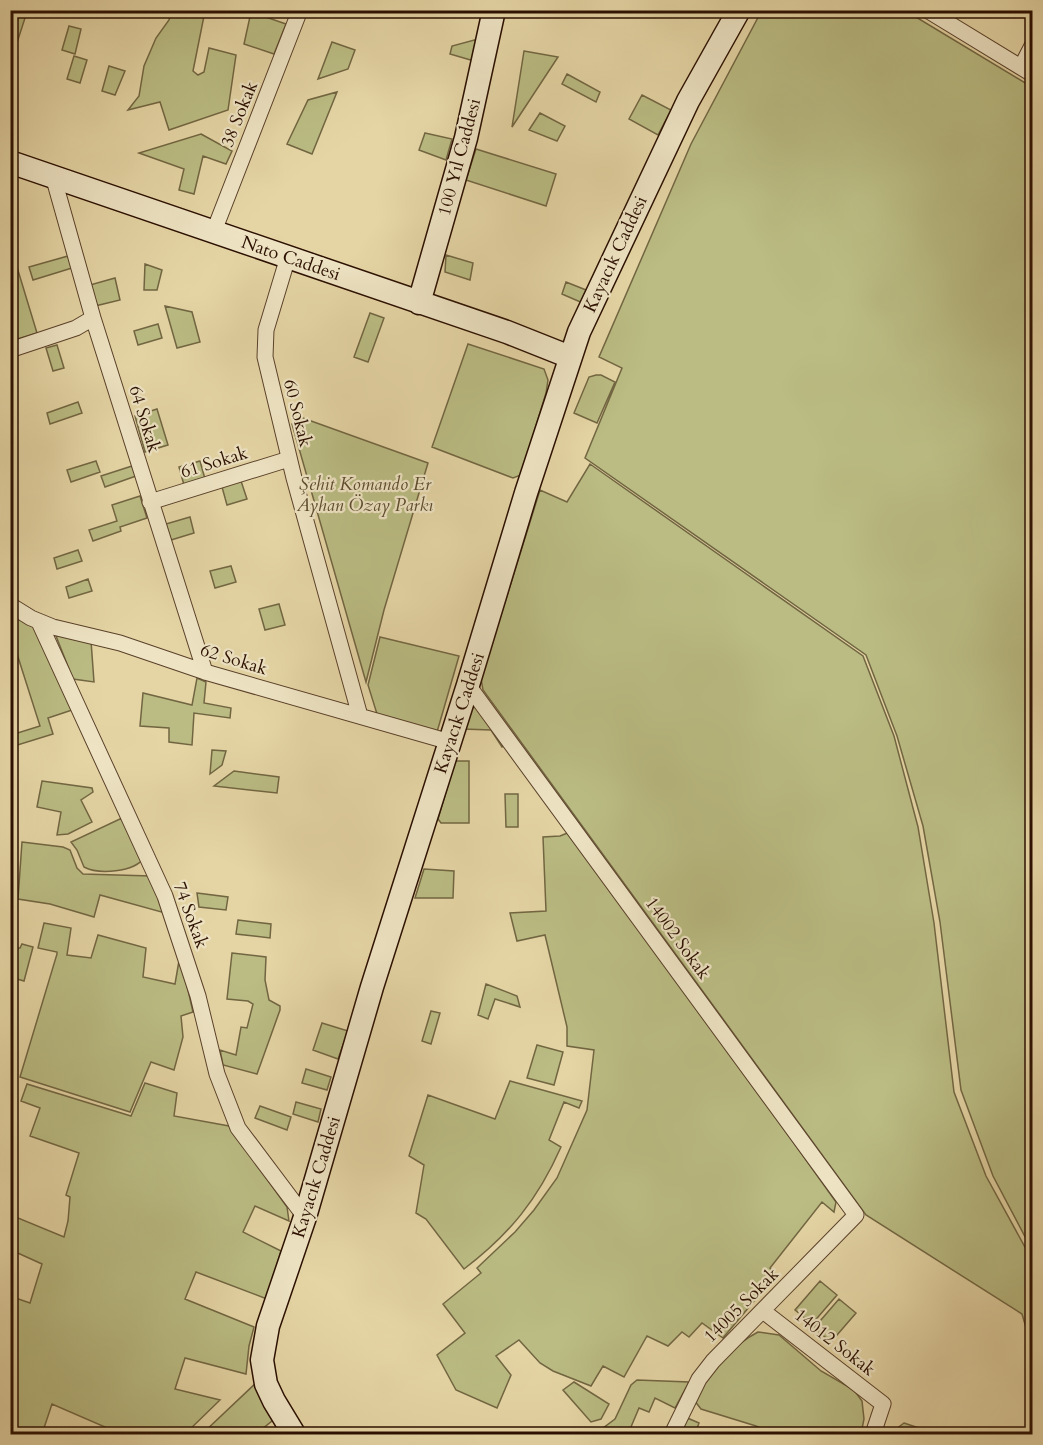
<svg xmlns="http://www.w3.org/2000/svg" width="1043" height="1445" viewBox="0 0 1043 1445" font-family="Cardo,serif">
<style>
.green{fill:#babc83;stroke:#726642;stroke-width:1.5}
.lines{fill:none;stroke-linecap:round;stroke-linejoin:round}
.street-casing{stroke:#5a402a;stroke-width:17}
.secondary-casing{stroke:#2b0f01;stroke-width:25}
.street{stroke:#eee4c4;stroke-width:15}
.secondary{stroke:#eee4c4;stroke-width:22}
.labels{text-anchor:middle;stroke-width:4.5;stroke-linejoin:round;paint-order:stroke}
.street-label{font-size:18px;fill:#2b0f01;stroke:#eee4c4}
.park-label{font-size:18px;font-style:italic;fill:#5d4c2e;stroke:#eee4c4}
</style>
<rect width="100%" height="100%" fill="#e5d5a5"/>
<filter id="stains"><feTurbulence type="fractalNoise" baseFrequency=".00333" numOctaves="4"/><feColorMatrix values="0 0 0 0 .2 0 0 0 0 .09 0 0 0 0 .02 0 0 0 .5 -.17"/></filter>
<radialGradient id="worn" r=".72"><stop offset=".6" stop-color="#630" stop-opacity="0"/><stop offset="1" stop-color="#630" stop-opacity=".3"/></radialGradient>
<!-- green -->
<path class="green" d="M762,10l144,1 126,76v1163l-39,-74 -32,-86 -21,-168 -17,-96 -26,-90 -31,-81 -281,-197 37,-90 -23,-11 92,-213z
M172,11h33l-12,60 5,4 6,-3 5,-24 27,7 -8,55 -59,20 -9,-28 -32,8 11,-14 5,-30 12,-28 13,-18z
M251,12l35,12 -12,30 -30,-10z
M20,13l6,2 -15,46 7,-46z
M69,26l12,3 -6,25 -13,-4z
M478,39l-4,22 -24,-7 2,-8z
M332,42l23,8 -7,19 -30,10z
M524,51l34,6 -46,70z
M74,56l13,4 -7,23 -13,-4z
M109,66l16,5 -10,24 -13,-4z
M567,74l33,18 -4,10 -34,-18z
M337,92l-25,62 -25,-10 21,-44z
M642,95l29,15 -13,25 -29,-16z
M540,113l25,13 -8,15 -28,-11z
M425,133l27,6 -6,21 -27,-10z
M201,134l31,17 -6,13 -23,-8 -9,38 -15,-4 5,-21 -45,-16z
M476,149l80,25 -10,32 -80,-26z
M10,244l27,89 -26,8h-1z
M446,255l27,8 -3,17 -25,-8z
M68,256l4,12 -39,12 -4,-13z
M145,264l17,6 -5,20h-13z
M115,278l5,22 -25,6 -5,-21z
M566,282l25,10 -6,12 -23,-10z
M165,306l27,6 8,30 -23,6z
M370,313l14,5 -16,44 -14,-5z
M158,324l4,14 -24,7 -4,-14z
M468,344l76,25 4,11 -2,13 -25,82 -8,3 -81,-31z
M57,345l7,23 -11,3 -7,-23z
M596,375h5l14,7 -18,41 -23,-10 15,-36z
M78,402l4,11 -32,11 -3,-11z
M157,409l11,36 -23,7 -10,-36z
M300,417l128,46 -44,147 -18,72 -74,-258z
M96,461l4,11 -29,10 -4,-12z
M200,461l5,18 -21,6 -5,-18z
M590,464l273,192 31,80 24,91 16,96 20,169 32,84 46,84v88l-10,-34 -156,-99 -383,-525 -2,-11 59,-189 27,12z
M132,466l4,10 -31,11 -4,-11z
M241,481l6,18 -20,6 -5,-18z
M140,496l7,22 -27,9 1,4 -28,10 -4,-11 28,-9 -5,-16z
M190,517l4,16 -23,7 -5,-16z
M78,550l4,11 -25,8 -3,-11z
M231,566l5,16 -21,6 -5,-17z
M88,579l4,12 -23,7 -3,-11z
M279,604l6,21 -20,5 -6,-21z
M10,614l23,11 39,85 -24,8 5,16 -42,13v-12l29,-9 -29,-91z
M59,635l32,6 3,41 -21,-3 -17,-43z
M380,637l79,19 -22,76 -60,-18 -9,-29z
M197,678l9,4 -2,21 27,5 -1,10 -36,-5 -2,32 -23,-3v-14l-29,-2 3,-33 49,12z
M480,707l27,37 -5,3 -11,-17 -28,-1 5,-21z
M212,750l14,1 -4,14 -12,9z
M455,761h14v62h-28l-3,-4z
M234,771l45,6 -2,16 -63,-7z
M42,781l50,7 1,4 -12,8 11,22 -24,12 -11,1 4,-23 -24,-5z
M505,794h13v33h-12z
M122,818l22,40c-10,14 -45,17 -60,9l-7,-17 -6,-8z
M570,832l18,22 248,348 -2,10 -12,-10 -52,66 6,7 -53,63 -21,-15 -13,14 -7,-5 -14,14 -21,-10 -23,41 -21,-11 -12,20 -38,-15 -13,-8 -21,-23 -23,16 15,19 -14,33 -41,-18 -19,-35 28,-22 -22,-29 38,-31 -4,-5 38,-36 19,-22 23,-32 30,-68 7,-60 -27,-4v-19l-22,-92 -28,6 -7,-28 36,-2 -3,-74 17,-1z
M22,842l41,5 7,3 7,18 6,6 68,2 14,37 -65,-18 -6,22 -44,-13 -32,-5z
M424,869l30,2 -1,27h-38z
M197,893l31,4 -2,13 -27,-3z
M238,920l33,4 -1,14 -34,-4z
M44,923l27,5 -4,27 24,3 7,-23 48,13 -3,29 32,7 5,-29 13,57 -12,4 2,21 -9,33 -23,-8 -21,50 -110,-35 37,-123v-2l-19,-4z
M22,944l11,3 -9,34 -14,-4 8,-29h2z
M232,953l34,4 -1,23 4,20 11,6v4l-23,64 -34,-9 -3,-15 16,5 5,-28 6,1 6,-24 -5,-3 -21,-2z
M486,984l31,12 3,11 -25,-8 -7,20 -10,-4z
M431,1011l9,2 -9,31 -9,-3z
M322,1023l26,8 -10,28 -25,-9z
M537,1045l26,7 -9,33 -27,-7z
M306,1069l25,8 -4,13 -25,-7z
M510,1081l72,20 -3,7 -15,-6 -15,38 12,7c-23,52 -51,87 -97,122l-38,-50 -10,-6 8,-48 -15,-9 19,-61 67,24z
M145,1083l32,10 -3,23 55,10 58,81 2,14 -34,-15 -12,26 38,19 -14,48 -71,-27 -11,27 69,28 -5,19 -3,28 -61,-16 -10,31 45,11 -35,34h-29l-10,-5 -3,5h-22l-69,-30 -10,30h-31l-1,-138 20,7 12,-39 -31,-14v-35l53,22 4,-16 2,-24 -4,-2 13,-42 -49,-17 10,-28 -19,-7 6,-17 104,32z
M296,1102l25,7 -3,13 -25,-8z
M260,1106l31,11 -4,13 -32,-12z
M820,1281l17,14 -25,29 -17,-14z
M839,1299l17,14 -25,29 -17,-14z
M758,1332l21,3 42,36 33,19 8,11 2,18 -3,15h-87l-18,-8 -55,-17 -7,-9c18,-28 33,-52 64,-68z
M637,1380l52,2 -14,26 -20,-10 -6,14 -10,-4 -11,26h-33l20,-15 16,-34z
M258,1381l20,35 -22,18h-54z
M574,1382l35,22 -8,15 -10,3 -28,-32z
M685,1417l14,6 -4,11h-19z
M904,1423l33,11h-44l3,-5z"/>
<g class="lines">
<defs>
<path id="street" d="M927,10l105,64
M10,18l2,-8
M1021,67l11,-21
M53,176l40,142 112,354
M214,231l86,-221
M288,257l-22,73 -1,27 29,121 66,238
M10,350l66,-22 17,-10
M150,502l139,-43
M10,605l21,13 22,9 67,16 85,29 245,70
M39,622l126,274 33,100 19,78 21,54 67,89
M468,685l388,530 -143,146 -14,18 -27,55
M763,1311l120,93 -10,30"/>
<path id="secondary" d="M10,162l497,170 63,25
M419,303l47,-165 28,-128
M294,1434l-20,-33 -8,-17 -4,-24 6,-34 37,-109 67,-230 96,-302 58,-192 53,-161 109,-231 51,-91"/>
</defs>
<!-- street casing -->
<use href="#street" class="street-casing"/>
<!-- secondary casing -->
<use href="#secondary" class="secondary-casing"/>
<!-- street -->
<use href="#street" class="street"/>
<!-- secondary -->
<use href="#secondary" class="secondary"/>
</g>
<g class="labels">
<!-- street labels -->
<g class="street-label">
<text transform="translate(239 114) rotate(-68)" y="6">38 Sokak</text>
<text transform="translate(459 157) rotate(-75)" y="6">100 Yıl Caddesi</text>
<text transform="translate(615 254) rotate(-65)" y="6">Kayacık Caddesi</text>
<text transform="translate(291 258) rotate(19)" y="6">Nato Caddesi</text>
<text transform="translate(298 413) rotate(76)" y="6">60 Sokak</text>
<text transform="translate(145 419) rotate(73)" y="6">64 Sokak</text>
<text transform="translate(214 462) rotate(-17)" y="6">61 Sokak</text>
<text transform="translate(234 659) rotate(17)" y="6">62 Sokak</text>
<text transform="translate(459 713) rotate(-72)" y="6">Kayacık Caddesi</text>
<text transform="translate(191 915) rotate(70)" y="6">74 Sokak</text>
<text transform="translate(678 938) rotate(54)" y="6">14002 Sokak</text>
<text transform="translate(316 1177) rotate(-73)" y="6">Kayacık Caddesi</text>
<text transform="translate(741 1305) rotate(-45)" y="6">14005 Sokak</text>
<text transform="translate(835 1342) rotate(38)" y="6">14012 Sokak</text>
</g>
<!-- park labels -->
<g class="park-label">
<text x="365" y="490">Şehit Komando Er<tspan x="365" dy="21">Ayhan Özay Parkı</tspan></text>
</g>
</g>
<!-- margin -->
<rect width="1043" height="1445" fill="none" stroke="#e5d5a5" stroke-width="36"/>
<rect x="12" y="12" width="1019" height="1421" fill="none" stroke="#2b0f01" stroke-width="3"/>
<rect x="18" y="18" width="1007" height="1409" fill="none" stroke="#2b0f01" stroke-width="1.5"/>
<rect width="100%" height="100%" filter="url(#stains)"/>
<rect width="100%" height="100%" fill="url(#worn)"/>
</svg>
